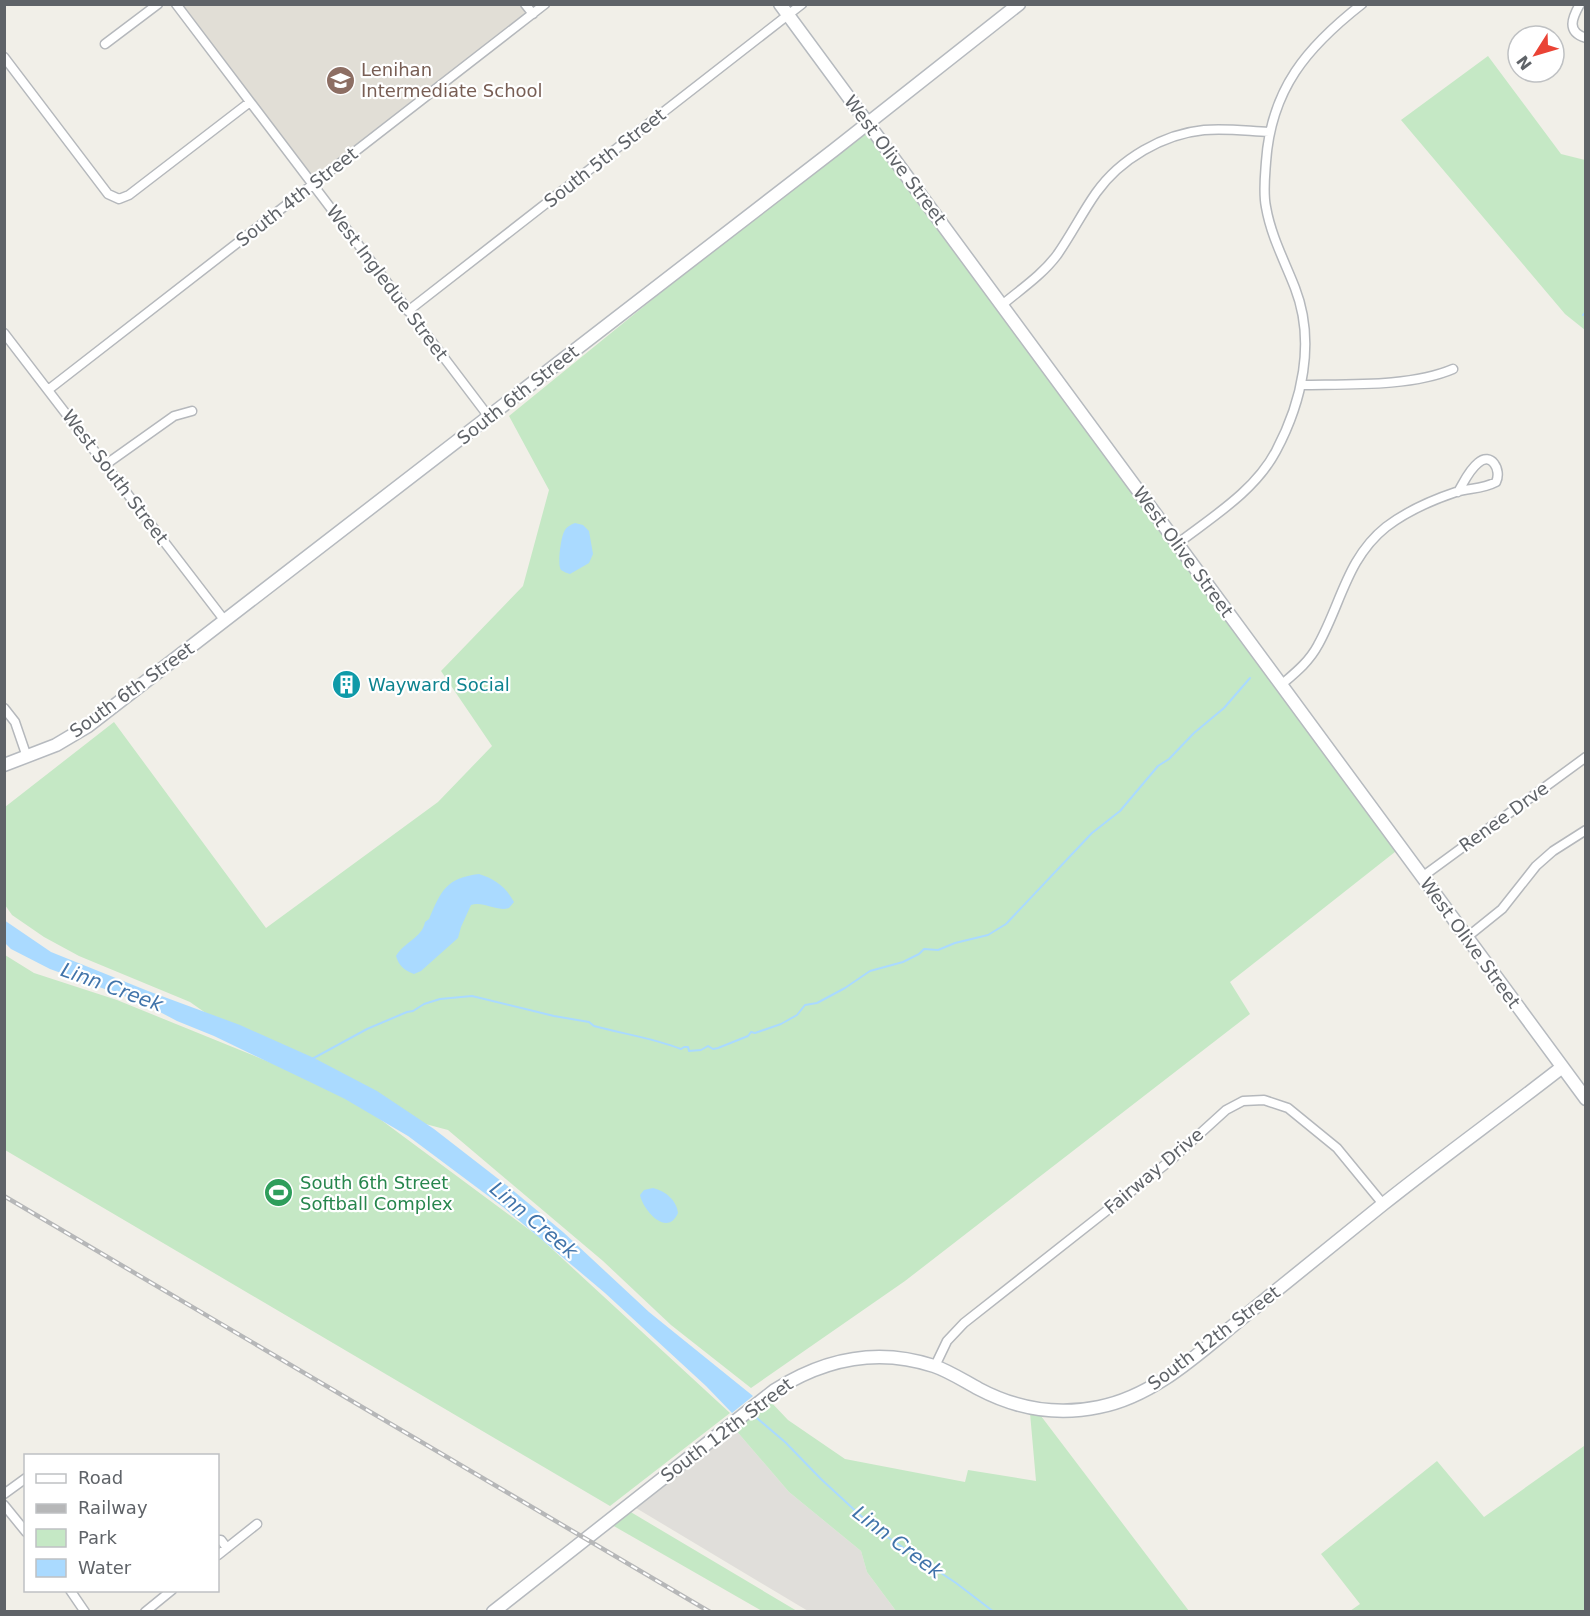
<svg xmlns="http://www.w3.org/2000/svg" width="1590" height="1616" viewBox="0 0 1590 1616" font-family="'DejaVu Sans',sans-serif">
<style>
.industrial{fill:#e0deda}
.education{fill:#e1ded6}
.green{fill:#c5e8c5}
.water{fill:#aadaff}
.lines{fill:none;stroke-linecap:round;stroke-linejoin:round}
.stream{stroke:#aadaff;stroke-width:2}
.street-casing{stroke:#b5b8bc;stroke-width:11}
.secondary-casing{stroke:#b6babf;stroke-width:15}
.street{stroke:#fff;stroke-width:8}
.secondary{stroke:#fff;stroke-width:12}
.rail-casing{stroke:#b6b7b8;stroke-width:4.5}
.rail{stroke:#fff;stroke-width:2;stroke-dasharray:7;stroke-linecap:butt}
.labels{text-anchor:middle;stroke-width:4.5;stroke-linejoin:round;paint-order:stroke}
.education-label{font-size:18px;fill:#785e54;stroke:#fff;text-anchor:start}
.street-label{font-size:18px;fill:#5f6368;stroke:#fff}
.culture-label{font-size:18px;fill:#0d838f;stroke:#fff;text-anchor:start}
.leisure-label{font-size:18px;fill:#27864d;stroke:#fff;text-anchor:start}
.water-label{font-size:20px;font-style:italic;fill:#4174aa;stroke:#fff}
</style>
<rect width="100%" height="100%" fill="#f1efe8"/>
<!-- industrial -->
<path class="industrial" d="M734,1428l55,64 72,59 6,21 29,39h-88l-172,-103 -3,-4z"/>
<!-- education -->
<path class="education" d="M525,4l8,10 -221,171 -136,-180z"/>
<!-- green -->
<path class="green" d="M1488,56l73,98 24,6v170l-20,-16 -164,-194z
M868,124l532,724 -170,134 20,32 -345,267 -154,107 -80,-63 -68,-64 -155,-131 -83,-22 174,129 191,176 -120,93 -605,-356v-195l29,18 83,27 167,68 -94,-66 -111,-46 -35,-19 -32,-22 -7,-10v-98l109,-85 152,206 172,-126 54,-56 -51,-75 82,-85 26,-96 -40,-74z
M770,1401l18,19 57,39 120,23 3,-12 68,11 -6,-68 11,3 148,195h-293l-29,-39 -6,-21 -72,-59 -55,-64z
M1584,1446l2,2 -1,163h-235l10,-7 -39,-50 116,-93 47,56z
M629,1511l168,100h-35l-150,-86z"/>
<!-- water -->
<path class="water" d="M575,523l8,2 6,6 4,23 -4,9 -19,11c-3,-1 -6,-2 -9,-4 -4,-5 0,-33 3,-38 2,-5 6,-7 11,-9z
M479,874c16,5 27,13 35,28l-5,6c-13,4 -25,-7 -38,-3l-10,22 -3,11 -37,33 -7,3c-10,-4 -15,-8 -18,-18 8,-14 26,-18 29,-34l4,-3c12,-28 17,-41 50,-45z
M4,920l47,32 97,39 92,34 74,33 63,33 57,38 76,59 53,44 86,80 104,84 -21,17 -26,-27 -101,-93 -102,-86 -95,-71 -63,-37 -35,-17 -96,-46 -37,-15 -34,-18 -93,-34 -39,-20 -6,-6z
M653,1188c13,3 24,13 25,25 -11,25 -35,-3 -38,-18l4,-5z"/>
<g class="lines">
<!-- stream -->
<path class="stream" d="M1583,315l3,-3
M312,1059l55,-30 40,-17 6,-1 11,-7 16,-5 32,-3 82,20 35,6 5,4c29,8 59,12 87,23l3,-2h4l1,4 12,-1 7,-4 5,3 5,-1 30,-12 3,-4 4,1 26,-9 16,-9 8,-10 12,-2 28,-15 25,-17 33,-9 16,-8 5,-5 14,1 17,-7 33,-8 18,-11 86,-91 28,-22 38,-45 11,-7 25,-26 30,-25 26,-30
M751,1413l34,29 36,37 53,49 82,55 38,29"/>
<defs>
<path id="street" d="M176,4l313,413
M525,4l8,10
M1580,4c-8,14 -14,28 6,34
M105,44l53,-40
M4,57l104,137 11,5 10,-4 121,-93
M1002,305c19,-16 40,-30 55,-50 14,-20 25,-42 39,-62 24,-34 67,-59 108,-63 22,-2 43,1 65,2
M408,311l394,-307
M4,333l221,288
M1301,385c46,-1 110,2 152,-16
M48,390l497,-386
M105,465l69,-49 18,-5
M1177,544c35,-27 78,-53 99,-93 26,-49 40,-109 19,-163 -10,-26 -24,-52 -29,-81 -3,-14 -1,-31 0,-45 5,-73 41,-115 96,-158
M1281,685c14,-12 28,-23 37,-40 23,-41 29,-87 68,-118 21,-16 46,-27 70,-35 14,-4 27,-3 40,-10 6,-12 -5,-31 -18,-19 -9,7 -14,19 -20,29
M4,708l11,14 12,35
M1422,877l164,-120
M1466,938l36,-29 34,-43 17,-15 33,-21
M935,1366l12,-25 17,-18 207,-163 55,-50 17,-9 21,-1 24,8 49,40 46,56
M4,1494l22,-16
M4,1505l22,27
M218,1540h3l6,8
M218,1555l39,-31
M70,1590l15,22
M145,1612l27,-22"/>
<path id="secondary" d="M780,4l806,1095
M4,765l52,-20 32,-19 746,-576 185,-146
M493,1612l282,-222c49,-31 102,-43 159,-24 15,5 30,15 45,23 38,20 77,27 120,18 57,-11 102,-56 147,-92 45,-36 90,-73 136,-110 59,-47 120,-91 179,-137"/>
</defs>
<!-- street casing -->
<use href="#street" class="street-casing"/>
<!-- secondary casing -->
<use href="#secondary" class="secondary-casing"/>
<!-- street -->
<use href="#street" class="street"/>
<!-- secondary -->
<use href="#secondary" class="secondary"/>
<defs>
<path id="rail" d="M4,1196l706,416"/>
</defs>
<!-- rail casing -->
<use href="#rail" class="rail-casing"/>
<!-- rail -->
<use href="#rail" class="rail"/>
</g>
<!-- icons -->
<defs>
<symbol id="school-disc" viewBox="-11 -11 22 22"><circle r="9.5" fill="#8d6e63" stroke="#fff"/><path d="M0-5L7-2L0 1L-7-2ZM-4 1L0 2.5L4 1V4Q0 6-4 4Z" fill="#fff"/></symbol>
<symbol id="building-disc" viewBox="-11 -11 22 22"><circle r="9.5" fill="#0f9aa8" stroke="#fff"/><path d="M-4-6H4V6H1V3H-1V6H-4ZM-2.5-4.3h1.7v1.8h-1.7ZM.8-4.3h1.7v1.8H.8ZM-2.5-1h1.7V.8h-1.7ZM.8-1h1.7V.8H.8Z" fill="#fff"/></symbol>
<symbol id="stadium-disc" viewBox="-11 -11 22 22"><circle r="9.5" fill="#2e9e5b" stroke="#fff"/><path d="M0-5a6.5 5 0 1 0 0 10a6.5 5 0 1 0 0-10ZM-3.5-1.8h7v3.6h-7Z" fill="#fff"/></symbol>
</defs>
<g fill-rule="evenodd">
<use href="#school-disc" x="324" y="64" width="33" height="33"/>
<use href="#building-disc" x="330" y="668" width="33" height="33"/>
<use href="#stadium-disc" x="262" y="1176" width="33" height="33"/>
</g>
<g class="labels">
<!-- education labels -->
<g class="education-label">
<text x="361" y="76">Lenihan<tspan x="361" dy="21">Intermediate School</tspan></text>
</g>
<!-- street labels -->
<g class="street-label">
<text transform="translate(605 158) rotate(-38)" y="6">South 5th Street</text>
<text transform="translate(895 160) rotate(53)" y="6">West Olive Street</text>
<text transform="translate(297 197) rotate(-38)" y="6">South 4th Street</text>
<text transform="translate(387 283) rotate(53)" y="6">West Ingledue Street</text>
<text transform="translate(518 395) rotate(-38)" y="6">South 6th Street</text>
<text transform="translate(115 477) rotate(53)" y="6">West South Street</text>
<text transform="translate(1183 552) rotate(54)" y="6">West Olive Street</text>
<text transform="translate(132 690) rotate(-36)" y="6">South 6th Street</text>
<text transform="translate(1504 817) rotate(-36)" y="6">Renee Drve</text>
<text transform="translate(1470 943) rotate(54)" y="6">West Olive Street</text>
<text transform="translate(1154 1171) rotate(-40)" y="6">Fairway Drive</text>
<text transform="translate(1214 1338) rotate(-37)" y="6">South 12th Street</text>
<text transform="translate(727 1430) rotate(-37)" y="6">South 12th Street</text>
</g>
<!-- culture labels -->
<g class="culture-label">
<text x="368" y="691">Wayward Social</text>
</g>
<!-- leisure labels -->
<g class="leisure-label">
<text x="300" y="1189">South 6th Street<tspan x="300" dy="21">Softball Complex</tspan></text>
</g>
<!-- water labels -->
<g class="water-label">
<text transform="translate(112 987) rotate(20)" y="7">Linn Creek</text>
<text transform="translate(534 1220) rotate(40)" y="7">Linn Creek</text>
<text transform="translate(898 1542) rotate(37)" y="7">Linn Creek</text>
</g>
</g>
<!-- border -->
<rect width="1590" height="1616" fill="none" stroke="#5f6368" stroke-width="12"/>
<!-- legend -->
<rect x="24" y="1454" width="195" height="138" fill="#ffffff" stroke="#bfc1c3" stroke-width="1.5"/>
<rect x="36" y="1474" width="30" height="9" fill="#ffffff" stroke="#bfc1c3" stroke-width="1.5"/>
<text x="78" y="1484" font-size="18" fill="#5f6368">Road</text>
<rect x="36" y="1504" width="30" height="9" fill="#b6b7b8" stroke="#bfc1c3" stroke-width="1.5"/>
<text x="78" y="1514" font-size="18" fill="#5f6368">Railway</text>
<rect x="36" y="1529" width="30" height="18" fill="#c5e8c5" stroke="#bfc1c3" stroke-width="1.5"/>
<text x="78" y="1544" font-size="18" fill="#5f6368">Park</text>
<rect x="36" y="1559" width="30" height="18" fill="#aadaff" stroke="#bfc1c3" stroke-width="1.5"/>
<text x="78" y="1574" font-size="18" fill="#5f6368">Water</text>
<!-- north arrow -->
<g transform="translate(1536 54) rotate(233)"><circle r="28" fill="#ffffff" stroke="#bfc1c3" stroke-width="1.5"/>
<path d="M0-4.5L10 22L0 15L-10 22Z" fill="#ea4335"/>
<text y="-9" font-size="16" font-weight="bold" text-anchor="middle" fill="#5f6368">N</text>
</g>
</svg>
